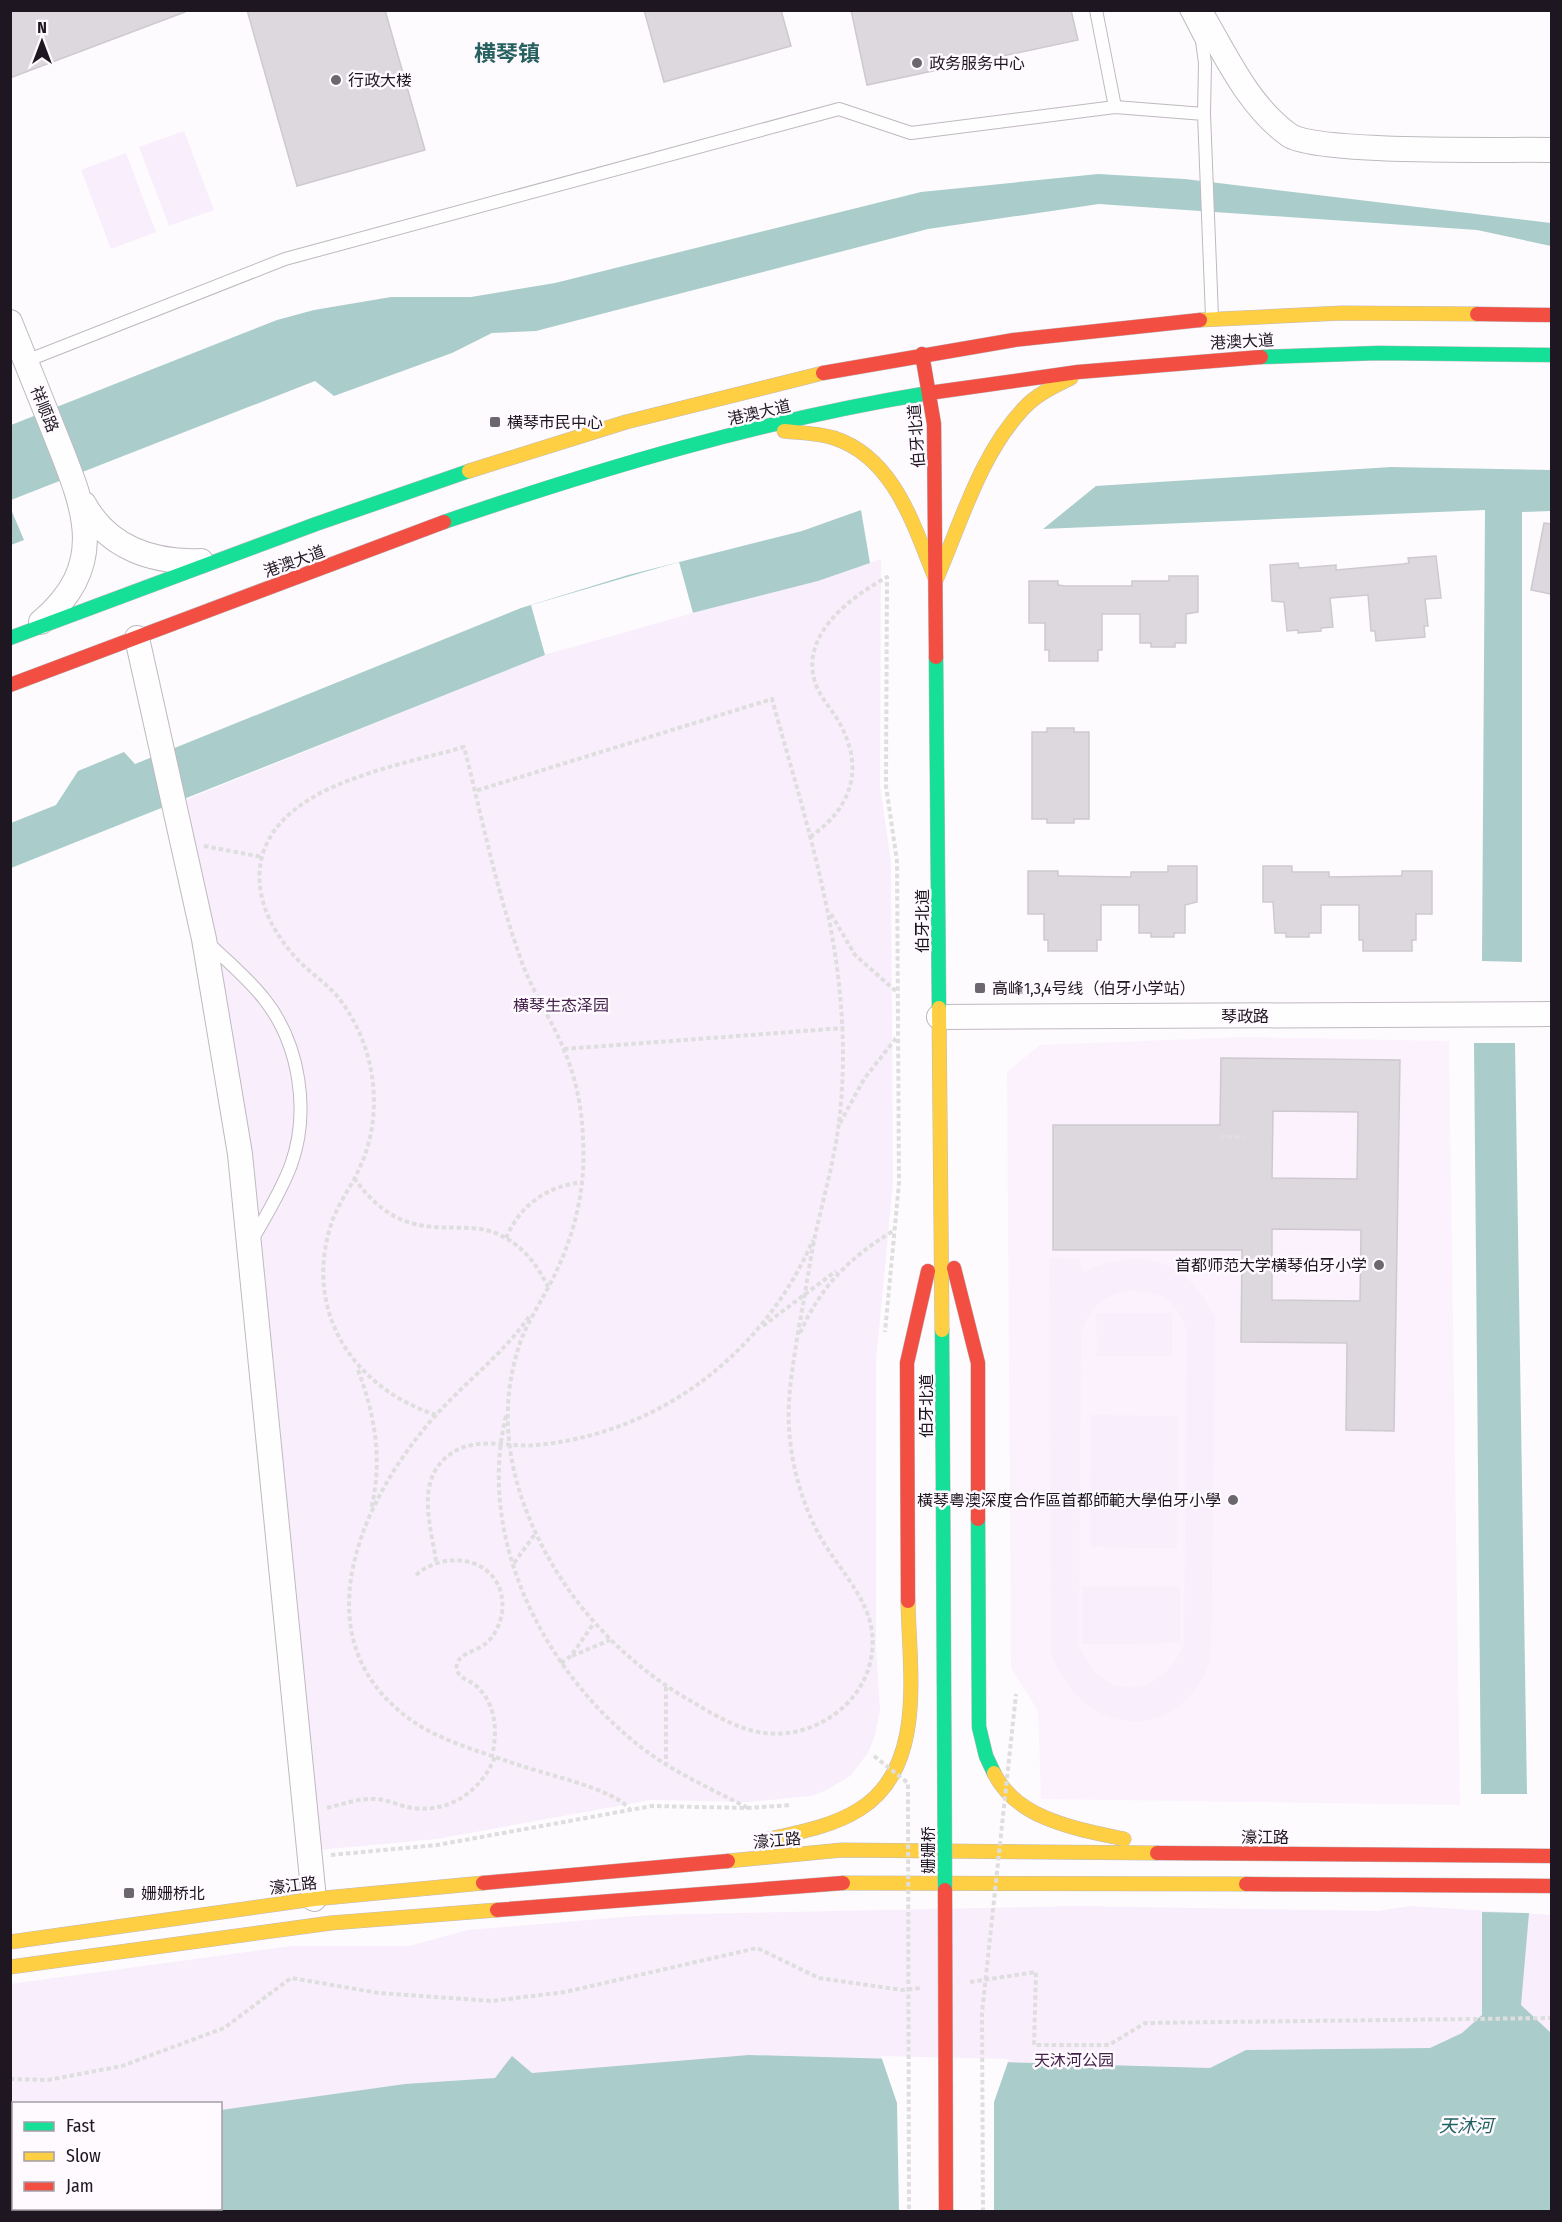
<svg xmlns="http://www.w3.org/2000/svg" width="1562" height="2222" viewBox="0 0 1562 2222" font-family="'Fira Sans Condensed','Noto Sans SC',sans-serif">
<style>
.built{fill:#fbf2fe}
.green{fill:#f9eefc;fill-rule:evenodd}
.water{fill:#aacdcc}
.pier{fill:#fdfbfe}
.building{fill:#ddd8de;stroke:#cec9cf;stroke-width:1.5;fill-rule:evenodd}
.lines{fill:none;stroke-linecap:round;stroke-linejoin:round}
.lane-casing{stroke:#beb9bf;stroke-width:14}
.street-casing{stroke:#beb9bf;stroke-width:26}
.fast-casing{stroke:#beb9bf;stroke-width:15}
.slow-casing{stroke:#beb9bf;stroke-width:15}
.jam-casing{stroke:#beb9bf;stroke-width:15}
.path{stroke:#dfdedf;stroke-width:4;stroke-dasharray:4.5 3;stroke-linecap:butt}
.lane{stroke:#fffeff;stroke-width:12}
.street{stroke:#fffeff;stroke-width:24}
.fast{stroke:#16e098;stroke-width:14}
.slow{stroke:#ffcf43;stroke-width:14}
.jam{stroke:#f24e42;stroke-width:14}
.fast-bridge-casing{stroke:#beb9bf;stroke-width:15;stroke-linecap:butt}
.jam-bridge-casing{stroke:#beb9bf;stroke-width:15;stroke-linecap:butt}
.path-bridge{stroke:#dfdedf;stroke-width:4;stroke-dasharray:4.5 3;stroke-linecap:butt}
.fast-bridge{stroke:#16e098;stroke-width:14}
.jam-bridge{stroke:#f24e42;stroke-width:14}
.poi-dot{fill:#6c666e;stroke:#fefaff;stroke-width:2}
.labels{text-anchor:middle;stroke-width:5;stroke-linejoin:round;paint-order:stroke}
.poi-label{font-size:16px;fill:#1e1620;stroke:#fefaff;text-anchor:start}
.street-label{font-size:16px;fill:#1e1620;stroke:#fefaff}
.park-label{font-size:16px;fill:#43214b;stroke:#fefaff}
.water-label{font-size:18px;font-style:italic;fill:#1e6261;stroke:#fefaff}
.district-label{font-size:22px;font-weight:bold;fill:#26605f;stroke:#fefaff}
</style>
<rect width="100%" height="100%" fill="#fdfbfe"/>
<!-- built -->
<path class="built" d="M1242,1037l207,4 11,764 -419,-6 -3,-88 -27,-43 -4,-596 33,-27z"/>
<!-- green -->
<path class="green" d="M184,131l30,79 -45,16 -30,-79z
M126,153l30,79 -45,17 -30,-79z
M881,559l-1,227 11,76 2,321 -17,178v287l4,63 -6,28 -6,14 -18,23 -25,15 -14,5 -63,6 -97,-2 -214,39 -119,11 -135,-1049 362,-146 96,-29 177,-45z
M1049,1258l31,1 2,14c58,-29 106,-14 133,45l-4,341c-32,88 -129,80 -160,-6zM1125,1291c35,0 51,5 62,41l-3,312c-21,56 -86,60 -105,0l2,-309c7,-25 19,-38 44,-44z
M1096,1313h76v43h-75z
M1091,1415l88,1 -2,132 -87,-1z
M1082,1586h98v57l-98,1z
M1079,1906l299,5 32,-5 142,9 -1,296h-1540l-1,-227 281,-38h118l59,-16 180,-15zM14,2104h206v104h-206z"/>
<!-- water -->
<path class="water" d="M1098,174l87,5 366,44v23l-74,-16 -378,-26 -171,25 -392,102 -44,2 -40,20 -118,43 -19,-15 -304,119v-75l266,-105 37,-10 77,-13h80l84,-14 366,-91z
M1391,467l160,3v41l-29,1v450l-40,-1 3,-451 -442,19 53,-43z
M10,507l14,33 -13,5h-1z
M861,510l9,53 -52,18 -177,45 -96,29 -534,213v-45l45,-18 22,-34 46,-19 11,12 386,-156 107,-33 174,-44z
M1474,1043h41l12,751h-46z
M1482,1912l47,1 -8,92 30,28v178l-1540,1 -1,-72h3l1,68h206l1,-98 184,-26 90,-6 17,-22 20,17 217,-18 461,13 36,-18 184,-2 32,-15 20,-18z"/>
<!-- pier -->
<path class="pier" d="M679,562l14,51 -148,42 -14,-50z
M881,2056l128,3 -15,43v109h-95l-2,-108z"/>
<!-- building -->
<path class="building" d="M10,10h175v2l-175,66z
M247,10h138l40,140 -128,36z
M644,10h137l10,36 -127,36z
M851,10h220l7,30 -211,45z
M1544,523l7,1v70l-20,-4z
M1436,556l5,42 -16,1 3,27h-4l1,11 -49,4 -1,-10h-4l-3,-36 -38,3 3,29 -12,1v3l-23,2v-3l-11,1 -3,-29 -12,-1 -2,-36 28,-2 1,5 37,-3v5l67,-6 6,-1 -1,-5z
M1169,576h29v36l-12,2v29h-11v4h-24v-4h-11v-29h-38v36h-4v11h-49v-11h-4v-27h-16v-42h29v4l7,1h67v-5h37z
M1047,728h27v4h15v87h-15v4h-27v-4h-15v-87h15z
M1168,866h29v36l-12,3v28h-11v4h-23v-4h-12v-28h-38v35h-4v11h-49v-11h-4v-26h-16v-43h30v5h6l67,1v-5h37z
M1263,866h29v6h37v5l67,-1h6v-5h30v43h-16v26h-4v11h-49v-11h-4v-35h-38v28h-12v4h-23v-4h-11l-2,-31h-10z
M1221,1058l179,2 -6,371 -48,-1 1,-87 -106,-1 1,-92h-189v-125h167zM1273,1111l85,1 -1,67 -85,-1zM1272,1229l89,1 -1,71 -88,-1z"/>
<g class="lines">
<defs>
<path id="lane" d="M1096,10l19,97 89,7
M1186,10l16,31 3,22 -1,51 8,203
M26,361l259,-102 554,-150 72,24 204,-26
M207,942c20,19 41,36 58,58 35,45 45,112 26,165 -10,27 -26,52 -40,77"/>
<path id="street" d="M1199,10c26,43 48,95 90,125 28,19 218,14 263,15
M10,322c15,38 30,75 45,112 28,71 56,129 -14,188
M84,504c24,44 69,59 117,57
M137,638l67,301 36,215 74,745
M939,1017l613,-3"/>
<path id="fast" d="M1261,357l117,-4 174,2
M444,522c158,-54 319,-102 485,-129
M10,638l306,-114 153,-53
M936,657l3,351
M942,1330l1,158
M978,1519l1,208 7,29 8,17"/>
<path id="slow" d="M1200,320l142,-7 135,1
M784,431c17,2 34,2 50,7 61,20 80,89 102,142
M469,471l157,-49 197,-49
M936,580c25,-57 44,-126 88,-172 13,-14 31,-22 47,-30
M939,1008l3,322
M994,1773c23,47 84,56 130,66
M764,1840c32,-7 68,-13 96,-31 67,-42 49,-140 48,-208
M728,1861l114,-11 315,3
M843,1883l403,1
M10,1942l304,-43 169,-16
M10,1967l321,-44 166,-13"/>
<path id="jam" d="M1477,314l75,1
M922,354l12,70 2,233
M823,373l191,-33 186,-20
M929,393l149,-21 183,-15
M10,685l434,-163
M954,1268l24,95v156
M908,1601l-1,-238 21,-92
M1157,1853l395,3
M483,1883l245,-22
M1246,1884l306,2
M497,1910l346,-27"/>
</defs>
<!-- lane casing -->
<use href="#lane" class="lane-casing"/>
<!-- street casing -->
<use href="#street" class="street-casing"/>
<!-- fast casing -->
<use href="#fast" class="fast-casing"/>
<!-- slow casing -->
<use href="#slow" class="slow-casing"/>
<!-- jam casing -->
<use href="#jam" class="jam-casing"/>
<!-- path -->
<path class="path" d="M810,837c42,-29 55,-69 29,-115 -8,-14 -19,-24 -24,-40 -15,-48 36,-85 72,-105l-1,209 11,75 2,322 -14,149
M204,846l58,11
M831,914l24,41 43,38
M564,1049l280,-21
M840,1123l24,-44 33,-42
M1220,1137h24
M354,1178c15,21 33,38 57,45 20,6 40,4 60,5 37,2 62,27 77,59
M506,1238c15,-34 40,-51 76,-56
M529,1317c-30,42 -73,72 -105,112 -66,80 -119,207 -21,285 29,24 72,36 107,48 28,11 105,26 120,48
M763,1326l73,-55
M800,1333c21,-47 49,-75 93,-102
M358,1370c17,45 25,91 13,139
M436,1415c-85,-28 -135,-107 -103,-196 7,-18 19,-34 27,-52 14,-30 17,-65 11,-97 -5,-27 -17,-53 -34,-74 -12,-14 -27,-23 -40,-37 -26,-28 -46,-67 -34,-106 22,-70 139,-88 201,-106 18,70 32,142 56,210 11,33 31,61 44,93 12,28 18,58 19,89 3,46 -7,91 -27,133 -11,24 -27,46 -36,71 -19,56 -15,112 6,167 32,83 93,151 170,194 18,11 41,24 62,28 45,9 95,-18 110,-62 20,-61 -29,-94 -53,-143 -15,-31 -24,-65 -26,-99 -2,-35 5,-68 10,-102 6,-30 10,-60 16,-90 9,-41 21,-81 25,-123 15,-145 -30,-276 -68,-414l-297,92
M506,1416c-30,121 37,253 131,328 33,27 73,44 111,64
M436,1561c-5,-35 -21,-80 13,-106 26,-20 59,-7 88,-10 124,-12 227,-92 276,-205
M514,1563l21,-29
M416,1575c35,-30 92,-13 86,38 -2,12 -8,24 -17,31 -9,8 -32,10 -28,26 2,8 11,10 17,14 22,18 24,46 18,72
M572,1656l38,-16
M561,1663l10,-7 23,-33
M666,1687v77
M327,1808c16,-4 32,-10 49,-9 13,1 24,7 36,9 38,5 69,-17 83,-51
M331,1855l106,-10 215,-39 96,2 43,-3
M970,1982l66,-10 -2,73h75l36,-22 407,-5
M10,2079l38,1 74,-14 102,-38 67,-50 88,15 113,8 73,-9 192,-44 62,30 83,12 19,-2"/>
<!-- lane -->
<use href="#lane" class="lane"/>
<!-- street -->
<use href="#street" class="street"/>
<!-- fast -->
<use href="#fast" class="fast"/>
<!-- slow -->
<use href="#slow" class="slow"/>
<!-- jam -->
<use href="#jam" class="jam"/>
<defs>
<path id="fast-bridge" d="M943,1488l2,402"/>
<path id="jam-bridge" d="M945,1890l1,322"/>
</defs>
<!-- fast-bridge casing -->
<use href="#fast-bridge" class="fast-bridge-casing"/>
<!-- jam-bridge casing -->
<use href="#jam-bridge" class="jam-bridge-casing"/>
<!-- path-bridge -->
<path class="path-bridge" d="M874,1756l34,27 1,429
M983,2212l-1,-199 34,-319"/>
<!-- fast-bridge -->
<use href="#fast-bridge" class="fast-bridge"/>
<!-- jam-bridge -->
<use href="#jam-bridge" class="jam-bridge"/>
</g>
<!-- markers -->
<g class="poi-dot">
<circle cx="917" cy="63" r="6"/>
<circle cx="336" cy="80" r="6"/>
<rect x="489" y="416" width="12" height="12" rx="3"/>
<rect x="974" y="982" width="12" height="12" rx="3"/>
<circle cx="1379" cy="1265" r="6"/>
<circle cx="1233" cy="1500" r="6"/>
<rect x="123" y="1887" width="12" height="12" rx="3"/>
</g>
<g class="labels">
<!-- poi labels -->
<g class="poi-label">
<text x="929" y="69">政务服务中心</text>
<text x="348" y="86">行政大楼</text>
<text x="507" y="428">横琴市民中心</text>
<text x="992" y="994">高峰1,3,4号线（伯牙小学站）</text>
<text x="1367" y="1271" text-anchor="end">首都师范大学横琴伯牙小学</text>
<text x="1221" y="1506" text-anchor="end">橫琴粵澳深度合作區首都師範大學伯牙小學</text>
<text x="141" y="1899">姗姗桥北</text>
</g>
<!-- street labels -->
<g class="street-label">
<text transform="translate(1242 341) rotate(-3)" y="6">港澳大道</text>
<text transform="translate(45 409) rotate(68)" y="6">祥顺路</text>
<text transform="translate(759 412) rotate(-13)" y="6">港澳大道</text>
<text transform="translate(916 436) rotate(-94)" y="6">伯牙北道</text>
<text transform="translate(294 561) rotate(-20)" y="6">港澳大道</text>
<text transform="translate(922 921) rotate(-90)" y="6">伯牙北道</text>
<text x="1245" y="1022">琴政路</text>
<text transform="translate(926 1406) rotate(-90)" y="6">伯牙北道</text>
<text x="1265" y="1843">濠江路</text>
<text transform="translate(777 1840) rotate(-5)" y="6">濠江路</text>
<text transform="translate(928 1850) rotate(-90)" y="6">姗姗桥</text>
<text transform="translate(293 1885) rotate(-7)" y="6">濠江路</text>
</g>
<!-- park labels -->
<g class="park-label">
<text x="561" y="1011">横琴生态泽园</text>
<text x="1074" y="2066">天沐河公园</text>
</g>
<!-- water labels -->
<g class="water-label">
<text x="1466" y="2132">天沐河</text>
</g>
<!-- district labels -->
<g class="district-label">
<text x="507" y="61">横琴镇</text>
</g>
</g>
<!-- border -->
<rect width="1562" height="2222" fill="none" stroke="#1e1620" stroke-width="24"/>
<!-- legend -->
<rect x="12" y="2102" width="210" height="108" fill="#fefaff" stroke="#a49fa6" stroke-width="1.5"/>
<rect x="24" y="2122" width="30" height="9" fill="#16e098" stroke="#a49fa6" stroke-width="1.5"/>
<text x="66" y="2132" font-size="18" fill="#1e1620">Fast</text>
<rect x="24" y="2152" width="30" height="9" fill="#ffcf43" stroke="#a49fa6" stroke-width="1.5"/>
<text x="66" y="2162" font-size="18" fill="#1e1620">Slow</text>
<rect x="24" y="2182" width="30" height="9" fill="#f24e42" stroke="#a49fa6" stroke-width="1.5"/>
<text x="66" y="2192" font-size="18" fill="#1e1620">Jam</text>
<!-- north arrow -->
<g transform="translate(42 42)" stroke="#fefaff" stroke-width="4.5" paint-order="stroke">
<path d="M0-4.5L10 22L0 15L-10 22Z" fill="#1e1620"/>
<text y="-9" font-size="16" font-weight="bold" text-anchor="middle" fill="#1e1620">N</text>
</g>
</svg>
